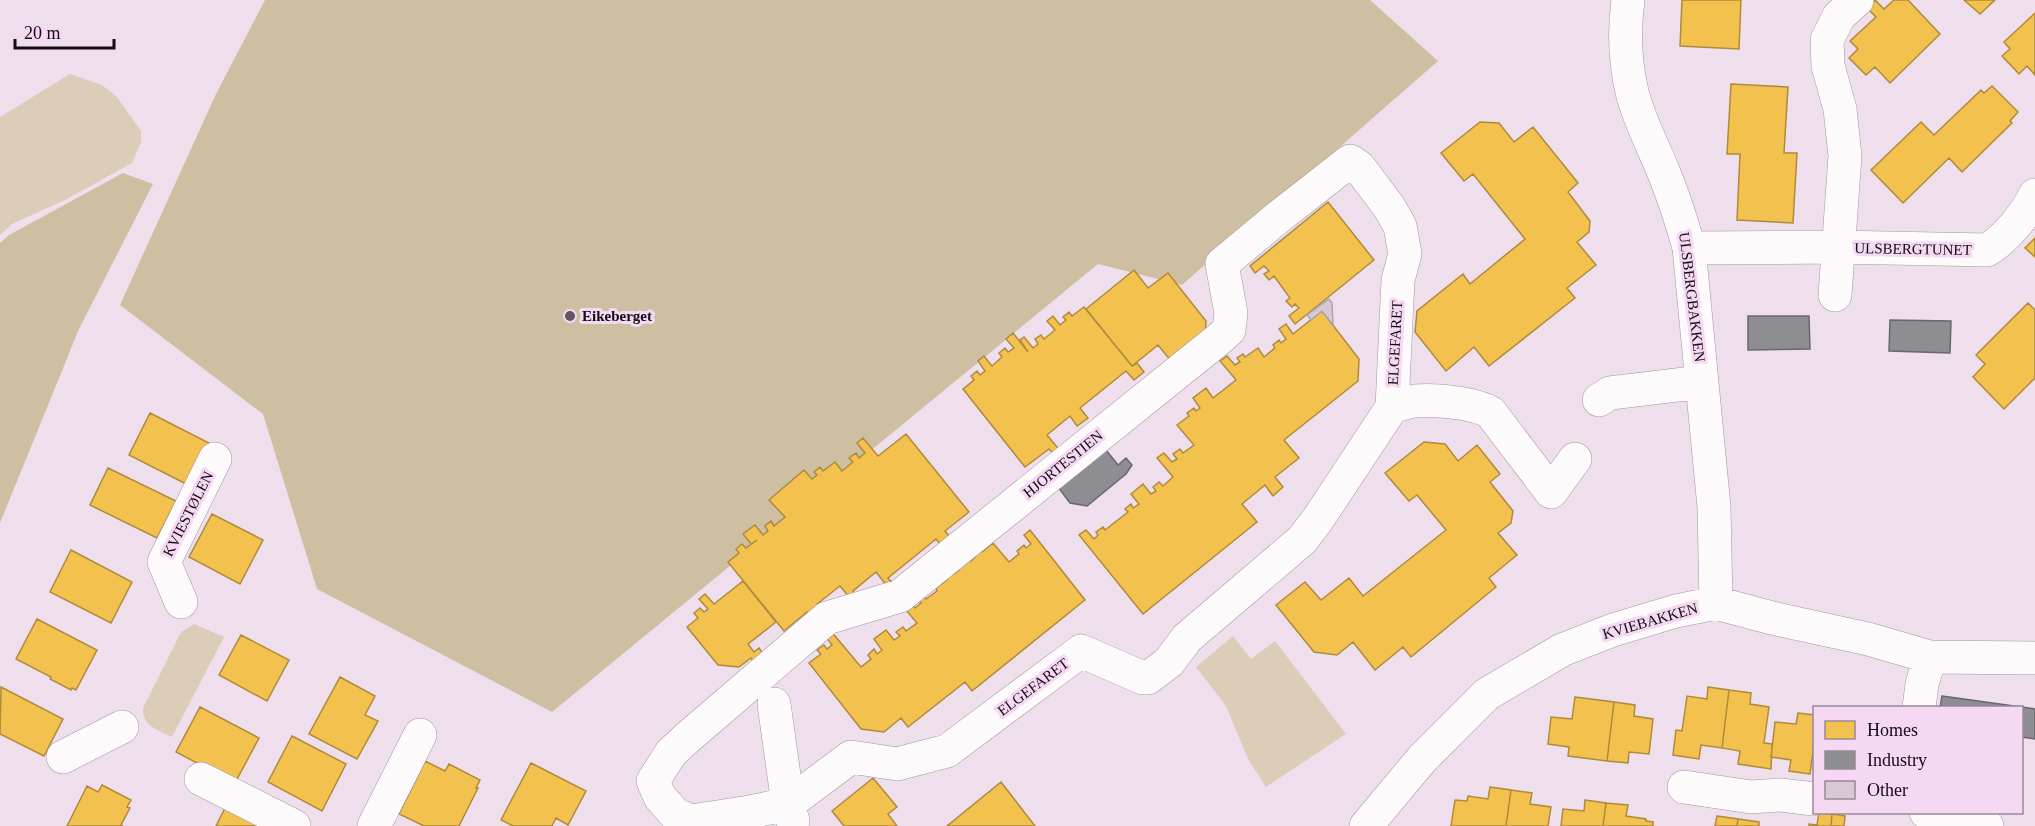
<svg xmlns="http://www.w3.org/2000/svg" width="2035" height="826" viewBox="0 0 2035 826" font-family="'Times New Roman',serif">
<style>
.green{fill:#dbcdb8}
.forest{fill:#cebfa2}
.homes{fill:#f2c14e;stroke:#af8a3c;stroke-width:1.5}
.industry{fill:#8d8d92;stroke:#69666c;stroke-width:1.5}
.building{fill:#d6c9d4;stroke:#afa3ae;stroke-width:1.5}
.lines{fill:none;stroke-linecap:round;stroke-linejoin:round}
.minor-casing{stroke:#a296a1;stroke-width:34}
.minor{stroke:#fdfafc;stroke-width:33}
.poi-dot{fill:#61555f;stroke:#f5d9f2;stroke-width:2}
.labels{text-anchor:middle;stroke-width:6;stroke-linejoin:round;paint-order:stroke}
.street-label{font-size:15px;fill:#140b13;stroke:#f5d9f2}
.poi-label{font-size:15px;font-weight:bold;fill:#140b13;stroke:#f5d9f2;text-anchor:start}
</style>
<rect width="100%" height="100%" fill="#efdfed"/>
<!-- green -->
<path class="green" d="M70,74l32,11 15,12 24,34v11l-9,21 -67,37 -53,24 -12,11v-118z
M194,624l30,13 -52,100c-14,-7 -30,-11 -29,-29l38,-76z
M1233,636l18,23 24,-18 71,93 -80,53 -18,-28 -22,-53 -30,-39z"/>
<!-- forest -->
<path class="forest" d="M265,0h1105l68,61 -256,224 -84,-21 -546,448 -235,-123 -54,-175 -143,-109 96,-211z
M123,173l30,11 -74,145 -79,194v-280l9,-8z"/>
<!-- homes -->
<path class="homes" d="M1682,0h59l-2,49 -59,-3z
M1875,0l9,9 10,-9h14l32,34 -50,49 -15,-16 -9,8 -17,-17 9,-9 -8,-8 26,-24 -9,-9z
M1964,0h31l-15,14z
M2035,13v62l-8,-9 -8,8 -17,-18 8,-7 -6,-7z
M1731,84l57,3 -4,66h13l-4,70 -56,-3 3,-66h-13z
M1992,86l26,26 -8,9 2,2 -50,49 -13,-14 -46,45 -32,-33 50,-48 13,13 47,-45 3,3z
M1480,122l19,1 15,19 19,-15 45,56 -10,9 22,29 -1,11 -12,10 19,23 -29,23 8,10 -86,68 -15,-19 -28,24 -31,-39 2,-21 46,-37 7,10 55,-45 -52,-65 -9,7 -23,-28z
M1328,202l46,58 -79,64 -6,-8 10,-8 -4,-4 -3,3 -6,-6 4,-3 -16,-22 -5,4 -5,-6 5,-3 -5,-5 -9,7 -5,-7z
M2035,238v19l-10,-9z
M1134,270l14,18 20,-15 38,48 -1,16 -33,25 -14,-17 -26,21 -46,-57z
M2028,303l7,7v68l-31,31 -31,-32 12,-13 -9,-9z
M1084,307l48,59 5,-3 7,9 -10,8 -8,-9 -46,37 8,10 -11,8 -7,-10 -23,19 15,18 -5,5 -8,-9 -24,18 -62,-78 11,-9 -3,-4 6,-5 3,4 5,-4 -7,-10 6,-5 8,10 10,-9 -3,-4 6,-5 3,4 6,-4 -8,-9 7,-6 15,19 -8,-12 4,-3 9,11 5,-4 -3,-5 6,-4 3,4 11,-9 -8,-9 6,-5 7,9 6,-5 -3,-3 6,-5 3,4z
M1322,311l37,48 -1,22 -74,59 15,18 -24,19 8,10 -10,9 -8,-11 -23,19 15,18 -114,92 -64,-79 7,-5 8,9 4,-4 -2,-3 7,-5 2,3 23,-18 -3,-3 6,-5 2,4 6,-4 -8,-10 12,-10 8,10 5,-3 -3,-4 6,-5 4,4 10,-9 -16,-19 7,-5 8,9 5,-3 -4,-5 7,-5 3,4 11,-8 -17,-20 12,-9 -2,-3 7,-5 2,3 4,-3 -7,-10 13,-10 7,10 23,-18 -16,-19 7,-5 8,9 5,-3 -3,-4 6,-4 2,3 13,-9 6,9 11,-9 -2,-3 6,-5 2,3 5,-4 -7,-10 7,-5 7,10z
M150,413l59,30 -21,42 -59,-30z
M906,434l63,78 -24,19 8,10 -9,8 -8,-10 -48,39 8,9 -5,4 -15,-19 -23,19 7,10 -5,3 -15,-18 -23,18 8,10 -10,8 -8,-10 -23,19 -56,-69 11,-9 -3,-4 6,-5 4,4 11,-8 -6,4 -8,-10 12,-9 8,10 5,-4 -3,-5 6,-5 3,5 11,-9 -16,-17 35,-30 8,9 5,-4 -3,-3 6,-5 3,4 12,-9 7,9 11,-9 -4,-4 7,-5 3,5 6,-5 -8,-10 6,-5 15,18z
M1424,442l21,2 13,17 19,-16 23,29 -10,8 23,29 -2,12 -13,10 19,22 -28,23 7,9 -85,70 -8,-10 -28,23 -22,-28 -16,13 -23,-3 -38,-47 29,-23 16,18 28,-22 14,18 83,-66 -29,-35 -8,6 -24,-28z
M108,468l68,33 -19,37 -67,-33z
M212,514l51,26 -23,44 -51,-27z
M1030,530l55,70 -113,91 -7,-9 -57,45 -7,-9 -17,14 -23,-3 -52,-66 12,-9 -4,-4 7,-5 3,4 5,-4 -8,-11 6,-4 31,37 10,-8 -3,-4 6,-6 3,5 5,-4 -8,-11 12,-9 8,10 6,-4 -4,-4 7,-5 3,4 11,-8 -17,-20 7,-5 8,10 6,-5 -3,-3 5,-5 3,4 11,-8 -1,-3 11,-8 -2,-2 7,-6 2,2 5,-4 -7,-8 12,-10 7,9 4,-4 -2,-2 7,-5 2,2 11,-9 16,19 10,-8 -2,-3 7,-6 2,3 5,-4 -7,-9z
M71,550l61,32 -21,41 -61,-31z
M743,581l33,41 -28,22 6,8 5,-4 9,12 -10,7 -7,-9 -12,9 -21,-2 -31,-38 11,-9 -4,-5 6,-5 4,4 4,-3 -9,-10 6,-5 9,10z
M37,619l60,31 -21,40 -4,-2 -1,2 -21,-11 1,-2 -35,-18z
M241,635l48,25 -22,41 -48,-26z
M340,677l35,19 -10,19 13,6 -21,38 -48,-25z
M1,687l62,32 -19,37 -44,-22z
M1708,687l21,3 -7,58 -21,-3 -2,14 -26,-4 3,-25 6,1 5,-35 20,3z
M1729,690l22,3 -1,11 19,3 -5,36 8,1 -1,25 -33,-5 2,-13 -18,-3z
M1575,697l39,5 -7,59 -39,-5 1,-9 -21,-3 3,-27 21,2z
M1614,702l21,3 -1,11 19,3 -4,35 -20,-2 -1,11 -21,-2z
M200,707l59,31 -24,45 -59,-31z
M1798,713l16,2v29l-4,30 -21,-3 2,-11 -20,-3 4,-35 21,2z
M292,736l54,28 -24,47 -54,-29z
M425,761l20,10 4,-7 31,16 -4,8h2l-19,38h-35l-25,-12z
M531,763l55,28 -18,34 -12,-7 -4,8h-39l-12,-6z
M873,778l24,29 -9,7 9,12h-53l-12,-15z
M1001,782l34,44h-88z
M102,785l29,15 -4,7 3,1 -9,17 2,1h-56l20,-40 11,6z
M1490,787l21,3 -5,36h-55l4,-26 12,1 1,-5 20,3z
M1511,790l21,3 -2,11 21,3 -3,19h-42z
M1585,800l21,3 -3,23h-42l2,-17 21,2z
M1606,803l22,2 -2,11 20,3v2l7,1v4h-50z
M225,808l35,18h-44z
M1819,812l13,2 -1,12h-22v-2l8,1z
M1832,814l13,2 -1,10h-13z
M1717,816l21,3 -1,7h-22z
M1738,819l21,3v4h-22z"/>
<!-- industry -->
<path class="industry" d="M1748,316h61l1,33 -62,1z
M1890,320l61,1 -1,32 -61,-2z
M1102,445l16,20 8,-7 6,7 -6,9 -39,32 -17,-3 -15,-20z
M1942,696l93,13v30l-13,-2v-29h-82z"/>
<!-- building -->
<path class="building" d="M1329,299l3,4 1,22 -11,-14 -11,9 -4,-5z"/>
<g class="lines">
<defs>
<path id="minor" d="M1628,0c-4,30 -3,62 4,92 7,28 21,54 32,81 10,25 18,49 25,75l25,259 2,96
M1689,248l148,-1 150,3c19,-11 38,-35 48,-55
M1835,295l10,-139 -5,-47 -12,-43 -1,-26 12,-24 18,-16
M1599,400l11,-7 92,-11
M1392,407l6,-127 7,-26 -5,-28 -11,-19 -30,-40 -9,-6 -69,54 -59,49 9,49 -2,17 -10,9 -319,257 -73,22 -140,120 -16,15 -18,28 7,16 15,17 16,7 59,-9 38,-8 63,-47 46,7 50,-13 134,-100 62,27h5l21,-16 18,-24 115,-98 16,-21 74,-112c7,-2 16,-5 23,-6 18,-2 62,2 76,12l60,79 24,-33
M181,602l-17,-40 51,-103
M774,704l14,100 5,17
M1919,708l3,-24 8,-27
M63,757l59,-30
M201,779l93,47
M1684,787l67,10 30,-2 33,4
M1926,812l56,9 5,5
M374,826l46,-91
M1366,826l56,-67 65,-65 75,-44 51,-20 63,-19 40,-8 56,15 96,21 62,18 105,1"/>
</defs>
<!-- minor casing -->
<use href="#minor" class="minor-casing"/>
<!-- minor -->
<use href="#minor" class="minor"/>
</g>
<!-- markers -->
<circle class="poi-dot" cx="570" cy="316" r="6"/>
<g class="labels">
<!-- street labels -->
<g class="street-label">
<text transform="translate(1913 249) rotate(1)" y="5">ULSBERGTUNET</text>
<text transform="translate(1692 297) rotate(83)" y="5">ULSBERGBAKKEN</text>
<text transform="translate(1395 343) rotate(-87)" y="5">ELGEFARET</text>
<text transform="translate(1063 464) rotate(-39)" y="5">HJORTESTIEN</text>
<text transform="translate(188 514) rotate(-63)" y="5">KVIESTØLEN</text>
<text transform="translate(1650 621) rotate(-16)" y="5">KVIEBAKKEN</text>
<text transform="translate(1033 687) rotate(-37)" y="5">ELGEFARET</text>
</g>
<!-- poi labels -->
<g class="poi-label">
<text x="582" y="321">Eikeberget</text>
</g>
</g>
<!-- legend -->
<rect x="1813" y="706" width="210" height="108" fill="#f5d9f2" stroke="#9b8799" stroke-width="1.5"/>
<rect x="1825" y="721" width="30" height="18" fill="#f2c14e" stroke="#9b8799" stroke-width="1.5"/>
<text x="1867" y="736" font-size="18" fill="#140b13">Homes</text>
<rect x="1825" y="751" width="30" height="18" fill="#8d8d92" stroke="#9b8799" stroke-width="1.5"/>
<text x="1867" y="766" font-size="18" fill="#140b13">Industry</text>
<rect x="1825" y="781" width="30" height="18" fill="#d6c9d4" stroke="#9b8799" stroke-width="1.5"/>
<text x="1867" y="796" font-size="18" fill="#140b13">Other</text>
<!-- scale -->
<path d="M15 39v9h99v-9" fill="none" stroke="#140b13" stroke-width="3"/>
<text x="24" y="39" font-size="18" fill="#140b13" stroke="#f5d9f2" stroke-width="4.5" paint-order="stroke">20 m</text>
</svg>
